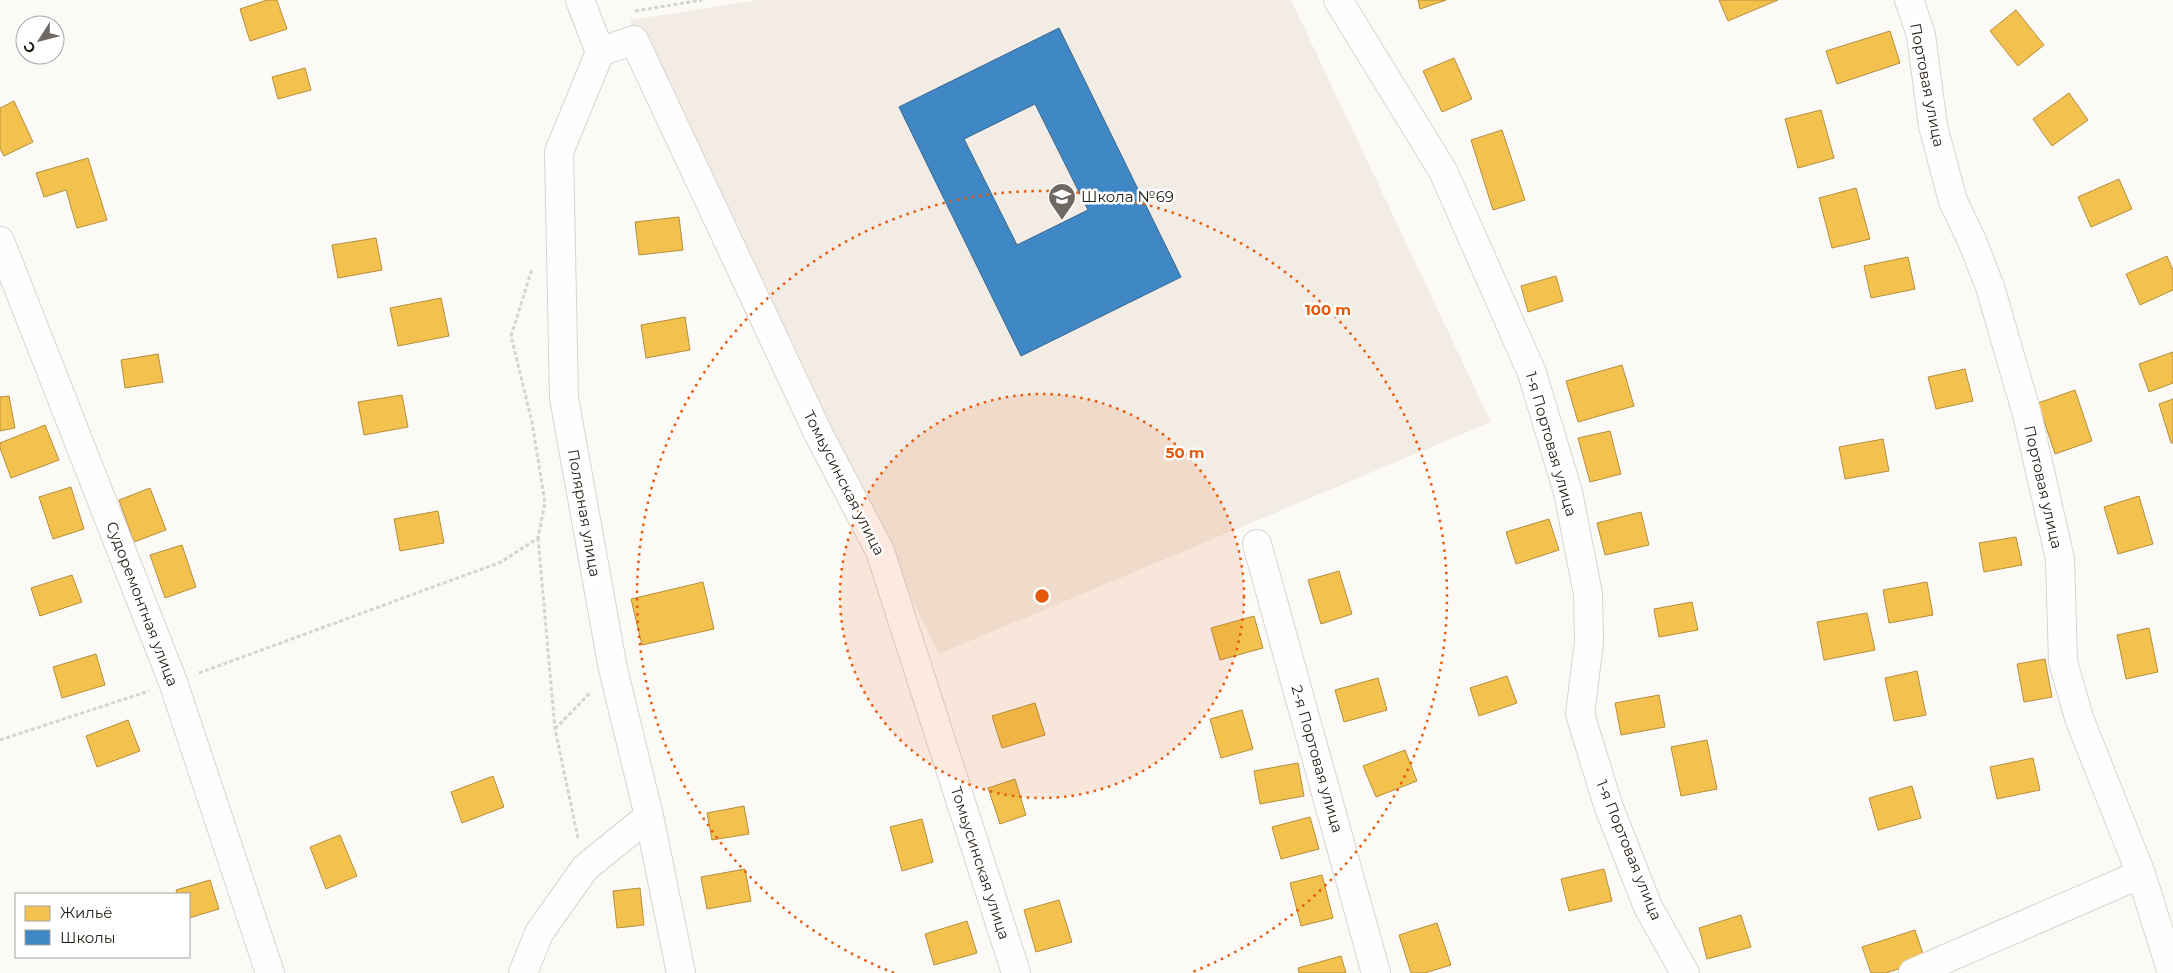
<svg xmlns="http://www.w3.org/2000/svg" width="2173" height="973" viewBox="0 0 2173 973" font-family="Montserrat,sans-serif">
<style>
.built{fill:#f2ece4}
.homes{fill:#f2c14e;stroke:#b48f3c}
.schools{fill:#3f88c5;stroke:#366790;fill-rule:evenodd}
.lines{fill:none;stroke-linecap:round;stroke-linejoin:round}
.street-casing{stroke:#d9d4cf;stroke-width:30}
.path{stroke:#d5d4d3;stroke-width:3;stroke-dasharray:4 2.5;stroke-linecap:butt}
.street{stroke:#fffefe;stroke-width:28}
.ring{fill:none;stroke:#e8590c;stroke-width:2.5;stroke-dasharray:2.5 5}
.labels{text-anchor:middle;stroke-width:5;stroke-linejoin:round;paint-order:stroke}
.street-label{font-size:15px;fill:#221b13;stroke:#fff}
.poi-label{font-size:15px;fill:#221b13;stroke:#fff;text-anchor:start}
.centre{fill:#e8590c;stroke:#fff;stroke-width:2.5}
.ring-label{font-size:15px;text-anchor:middle;font-weight:bold;fill:#e8590c;stroke:#fff;stroke-width:5;stroke-linejoin:round;paint-order:stroke}
</style>
<rect width="100%" height="100%" fill="#fcfaf7"/>
<!-- built -->
<path class="built" d="M757,0h534l200,422 -552,232 -309,-634z"/>
<!-- homes -->
<path class="homes" d="M267,0h10l10,29 -37,12 -10,-32z
M1418,0h28l-26,9z
M1719,0h59l-50,21z
M2016,10l28,35 -26,21 -28,-35z
M1890,31l10,32 -63,21 -11,-33z
M1454,58l18,41 -30,13 -19,-41z
M305,68l6,22 -33,9 -6,-22z
M2069,93l19,27 -36,26 -19,-27z
M14,101l19,41 -29,14 -4,-7v-41z
M1821,110l13,48 -36,10 -13,-49z
M1502,130l23,70 -32,10 -22,-70z
M88,158l19,62 -30,8 -11,-38 -22,7 -8,-24z
M2119,179l13,30 -41,18 -13,-30z
M1856,188l14,51 -38,9 -13,-50z
M679,217l4,33 -44,5 -4,-33z
M376,238l6,32 -44,8 -6,-33z
M2167,256l6,14v20l-33,15 -14,-31z
M1908,257l7,32 -44,9 -7,-32z
M1556,276l7,25 -35,11 -7,-26z
M441,298l8,38 -51,10 -8,-38z
M685,317l5,33 -44,8 -5,-33z
M2173,352v31l-24,9 -10,-28z
M158,354l5,28 -38,6 -4,-28z
M1622,365l12,41 -56,16 -12,-41z
M1965,369l8,32 -37,8 -8,-32z
M2075,390l17,51 -37,13 -17,-51z
M402,395l6,32 -44,8 -6,-33z
M9,396l6,32 -15,3v-34z
M2173,399v44h-2l-12,-39z
M45,425l14,35 -48,18 -11,-30v-5z
M1610,431l11,43 -31,8 -12,-44z
M1883,439l6,32 -44,8 -6,-32z
M71,487l13,42 -31,10 -14,-42z
M150,488l16,42 -32,12 -15,-42z
M2139,496l14,48 -35,10 -14,-47z
M438,511l6,32 -44,8 -6,-32z
M1641,512l8,33 -44,10 -8,-32z
M1549,519l10,31 -43,14 -10,-32z
M2016,537l6,28 -38,7 -5,-29z
M182,545l14,42 -31,11 -15,-43z
M1339,571l13,43 -31,10 -13,-44z
M72,575l10,27 -42,14 -9,-28z
M703,582l11,47 -72,16 -11,-46z
M1927,582l6,33 -44,8 -6,-33z
M1692,602l6,28 -39,7 -5,-28z
M1867,613l8,37 -51,10 -7,-38z
M1254,616l9,32 -43,12 -9,-32z
M2149,628l9,44 -32,7 -9,-44z
M96,654l9,31 -43,13 -9,-31z
M2045,659l7,38 -28,5 -7,-38z
M1917,671l9,44 -32,6 -9,-43z
M1507,676l10,27 -38,13 -9,-28z
M1378,678l9,32 -43,12 -9,-32z
M1659,695l6,32 -44,8 -6,-32z
M1035,703l10,32 -43,13 -10,-32z
M1242,710l11,39 -32,9 -11,-39z
M128,720l12,31 -43,16 -11,-31z
M1707,740l10,49 -36,7 -10,-49z
M1405,750l12,31 -41,16 -13,-31z
M2033,758l7,32 -43,9 -7,-32z
M1298,763l6,33 -44,8 -6,-33z
M493,776l11,31 -42,16 -11,-31z
M1015,779l11,36 -26,9 -12,-36z
M1912,786l9,32 -43,12 -9,-32z
M744,806l5,28 -37,6 -5,-27z
M1310,817l9,32 -38,10 -9,-32z
M922,819l11,43 -31,9 -12,-44z
M340,835l17,41 -31,13 -16,-42z
M745,869l6,32 -44,8 -6,-32z
M1604,869l8,32 -43,10 -8,-32z
M1322,875l11,43 -32,8 -11,-43z
M210,880l9,29 -30,9v-24h-12l-1,-4z
M640,888l4,37 -27,3 -4,-37z
M1059,900l13,42 -36,10 -12,-42z
M1741,915l10,32 -44,12 -8,-31z
M967,921l10,32 -43,12 -9,-31z
M1437,923l14,42 -26,8h-14l-12,-38z
M1915,930l10,30 -39,13h-15l-9,-26z
M1341,956l5,17h-47l-1,-5z"/>
<!-- schools -->
<path class="schools" d="M1059,28l122,249 -160,79 -122,-249zM1035,104l53,106 -71,35 -53,-106z"/>
<g class="lines">
<defs>
<path id="street" d="M580,0l20,52
M1338,0l105,171 89,202 36,119 20,102 1,48 -9,72 28,91 40,102 37,66
M1909,0l12,35 12,91 20,75 19,40 18,46 37,127 33,145 3,103 16,56 62,156 31,99
M0,241l173,441 97,291
M1257,544l119,429
M523,973l16,-40 46,-65 64,-52
M681,973l-32,-157 -36,-147 -49,-271 -5,-246 41,-100 34,-12 185,395 61,116 136,422
M1913,973l228,-99"/>
</defs>
<!-- street casing -->
<use href="#street" class="street-casing"/>
<!-- path -->
<path class="path" d="M635,11l67,-11
M538,538l17,191 23,109
M199,673l302,-111 37,-24 7,-35 -13,-81 -21,-86 21,-67
M555,729l36,-37
M0,740l149,-49"/>
<!-- street -->
<use href="#street" class="street"/>
</g>
<!-- distance rings -->
<circle cx="1042" cy="596" r="202" fill="#e8590c" fill-opacity=".12"/>
<g class="ring">
<circle cx="1042" cy="596" r="202"/>
<path d="M894 973A405 405 0 1 1 1190 973"/>
</g>
<!-- icons -->
<defs>
<symbol id="school-pin" viewBox="-11 -11 22 30"><path d="M0 17L-7.5 6A9.5 9.5 0 1 1 7.5 6Z" fill="#6e6963" stroke="#fff"/><path d="M0-5L7-2L0 1L-7-2ZM-4 1L0 2.5L4 1V4Q0 6-4 4Z" fill="#fff"/></symbol>
</defs>
<g fill-rule="evenodd">
<use href="#school-pin" x="1046" y="181" width="32" height="43"/>
</g>
<g class="labels">
<!-- street labels -->
<g class="street-label">
<text transform="translate(1927 85) rotate(79)" y="5">Портовая улица</text>
<text transform="translate(1551 444) rotate(74)" y="5">1-я Портовая улица</text>
<text transform="translate(844 483) rotate(63)" y="5">Томьусинская улица</text>
<text transform="translate(2043 487) rotate(77)" y="5">Портовая улица</text>
<text transform="translate(584 513) rotate(80)" y="5">Полярная улица</text>
<text transform="translate(142 604) rotate(69)" y="5">Судоремонтная улица</text>
<text transform="translate(1317 759) rotate(74)" y="5">2-я Портовая улица</text>
<text transform="translate(1629 850) rotate(68)" y="5">1-я Портовая улица</text>
<text transform="translate(980 863) rotate(72)" y="5">Томьусинская улица</text>
</g>
<!-- poi labels -->
<g class="poi-label">
<text x="1081" y="202">Школа №69</text>
</g>
</g>
<circle cx="1042" cy="596" r="8" class="centre"/>
<g class="ring-label">
<text x="1328" y="315">100 m</text>
<text x="1185" y="458">50 m</text>
</g>
<!-- legend -->
<rect x="15" y="893" width="175" height="65" fill="#ffffff" stroke="#a7a4a1"/>
<rect x="25" y="906" width="25" height="15" fill="#f2c14e" stroke="#a7a4a1"/>
<text x="60" y="918" font-size="15" fill="#221b13">Жильё</text>
<rect x="25" y="930" width="25" height="15" fill="#3f88c5" stroke="#a7a4a1"/>
<text x="60" y="943" font-size="15" fill="#221b13">Школы</text>
<!-- north arrow -->
<g transform="translate(40 40) rotate(234)"><circle r="24" fill="#ffffff" stroke="#a7a4a1"/>
<path d="M0-4L9 19L0 12L-9 19Z" fill="#6e6963"/>
<text y="-8" font-size="14" font-weight="bold" text-anchor="middle" fill="#221b13">С</text>
</g>
</svg>
